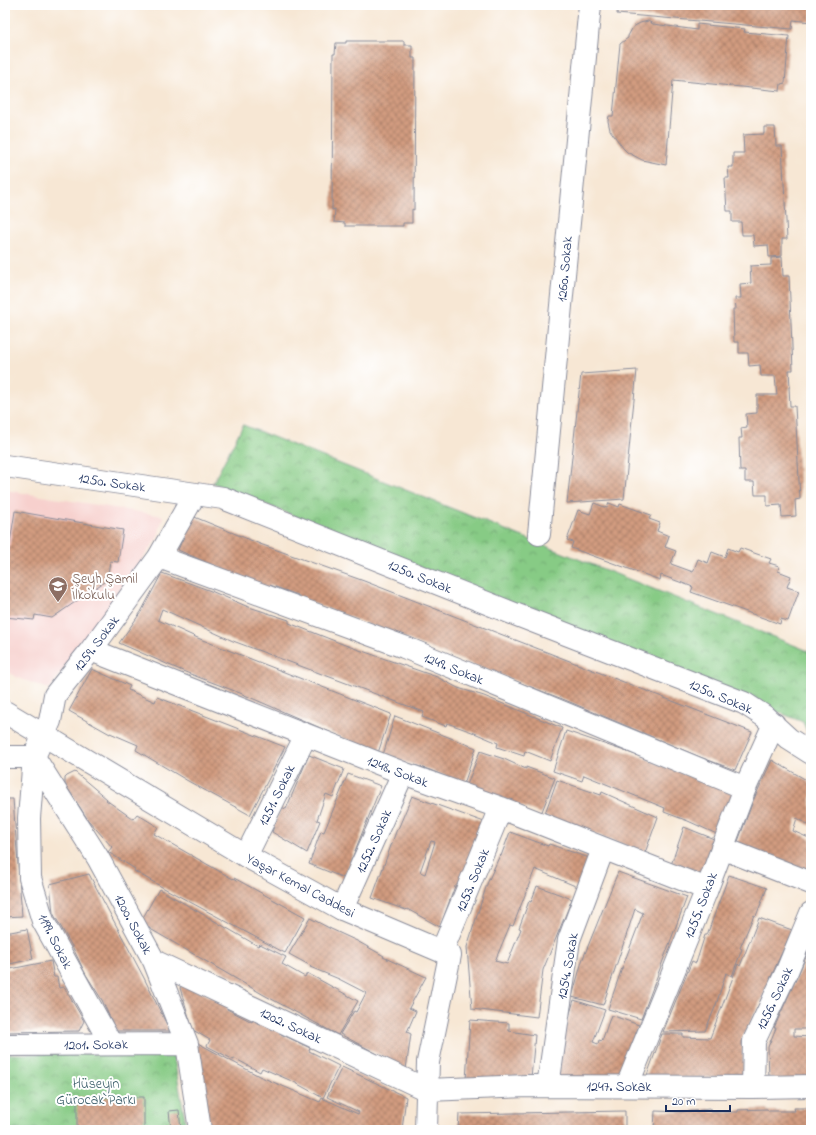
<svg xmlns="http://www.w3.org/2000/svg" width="816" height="1135" viewBox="0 0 816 1135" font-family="'Indie Flower',sans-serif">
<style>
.built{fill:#f7d0cd}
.park{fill:url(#park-crowns);stroke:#517d72}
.building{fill:url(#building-cross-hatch);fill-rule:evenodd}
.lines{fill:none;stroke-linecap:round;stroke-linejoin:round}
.minor-casing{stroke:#898b99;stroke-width:24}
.tertiary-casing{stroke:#898b99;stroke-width:24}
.minor{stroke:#fff;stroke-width:22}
.tertiary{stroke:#fff;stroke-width:22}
.labels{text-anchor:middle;stroke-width:4;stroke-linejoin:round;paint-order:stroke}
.street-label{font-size:14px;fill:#1b2f5e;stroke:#fff}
.education-label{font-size:14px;fill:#785e54;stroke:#fff;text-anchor:start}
.park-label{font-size:14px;fill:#3b5e6a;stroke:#fff}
</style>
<defs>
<pattern id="park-crowns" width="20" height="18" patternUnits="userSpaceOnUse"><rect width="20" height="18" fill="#87cb85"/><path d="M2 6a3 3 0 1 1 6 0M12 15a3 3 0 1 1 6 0" fill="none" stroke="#6ea570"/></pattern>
<pattern id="building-cross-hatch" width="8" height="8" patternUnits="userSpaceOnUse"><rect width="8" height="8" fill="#d19b7f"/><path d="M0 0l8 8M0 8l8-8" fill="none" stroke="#a97f6b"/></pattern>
</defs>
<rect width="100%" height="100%" fill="#fff"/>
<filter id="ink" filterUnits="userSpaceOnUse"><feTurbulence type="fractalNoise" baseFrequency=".025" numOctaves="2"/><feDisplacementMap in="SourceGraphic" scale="8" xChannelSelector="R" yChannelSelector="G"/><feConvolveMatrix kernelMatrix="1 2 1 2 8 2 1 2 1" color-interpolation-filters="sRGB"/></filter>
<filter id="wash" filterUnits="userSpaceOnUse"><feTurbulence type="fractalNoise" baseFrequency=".012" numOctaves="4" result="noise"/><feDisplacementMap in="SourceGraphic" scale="16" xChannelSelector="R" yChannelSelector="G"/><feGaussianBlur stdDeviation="0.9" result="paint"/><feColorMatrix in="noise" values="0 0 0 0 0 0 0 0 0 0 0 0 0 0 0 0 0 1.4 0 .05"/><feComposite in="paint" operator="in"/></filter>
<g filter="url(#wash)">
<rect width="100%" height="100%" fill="#f7e7d4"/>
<!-- built -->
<path class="built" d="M5,490l158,26 -5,21 -109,152 -33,-12 -11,-8z"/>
<!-- park -->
<path class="park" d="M243,425l568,227v90l-8,-20 -590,-239z
M173,1053l14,77h-182v-76z"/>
<g id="blocks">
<!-- building -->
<path class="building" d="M618,5h193v17l-18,-2 -1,9 -175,-15z
M648,21l5,3 44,6v-6l48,5 -1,3 45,4 -4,47 -4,1 -1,7 -107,-11 -7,85 -24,-5 -15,-8 -4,-4 -13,-18 -2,-9 1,-5h4l7,-72 5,-4 3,-2v-2l5,-9 7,-4z
M346,41h58v4h8v13h3l-1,152 -2,-1v14h-9v3h-58v-3l-11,-1 1,-13 -3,1 1,-156h2l1,-11h10z
M764,127h11l1,19h6l5,93h-5v17l-13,1 -1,-12 -14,1 -1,-11h-11l-1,-13h-9v-11h-5l-2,-33h4l-1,-11h5v-14h11l-1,-18 21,-1z
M782,257l1,19h6l4,94h-4l1,17h-1l1,19h5l5,93 -5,1 1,16 -14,1 -1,-12 -14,1v-11h-12l-1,-13h-9v-11h-5l-1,-33h3l-1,-10 6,-1 -1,-13 11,-1v-18h20l-2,-19h-14l-1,-11 -11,1 -1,-13h-9v-11h-5l-1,-33h3l-1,-11h6l-1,-14 11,-1 -1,-17 21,-1v-7z
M637,370l-13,129 -57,4 14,-129z
M594,503l13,5 2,-5 10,4 1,-3 31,11 -2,4 11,4 -3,8 12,5 -4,11 11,4 -5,13 22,8 5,-13 10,4 4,-11 13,5 3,-9 10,4 2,-4 31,11 -2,4 10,3 -1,5 13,5 -4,11 12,4 -11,30 -7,-2 -1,5 -89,-32 2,-5 -32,-12 -1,5 -89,-32 2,-6 -6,-2 11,-30 12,4z
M15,511l108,19 -5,32 -8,-1 -3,19 -55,38 -17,-3 -1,5 -29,-3v-42z
M192,516l68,28 104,37 388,151 -17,38 -35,-13 -135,-57 -268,-103 1,-2 -28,-10 -2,4 -90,-39z
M162,573l49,18 35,15 43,14v3l56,22 92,32 21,11 26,8 78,32 -12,33 -25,-10 -1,5 -27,-9 1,-4 -26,-11 -25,-9 -1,3 -24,-9 2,-5 -191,-71 -71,-32 -4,11 42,19 191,75 -13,39 -138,-60 -55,-21 -66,-29 22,-31z
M92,669l38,17 -2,4 27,12 2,-5 128,50 -35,68 -62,-34 -52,-31 2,-5 -28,-12v1l-41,-23z
M395,716l81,32 -12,36 -34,-14 -47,-15z
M566,731l73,25 95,37 -15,42 -31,-14 -24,-9 1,-4 -81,-33 -2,6 -29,-10z
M480,751l24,8 22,10v-2l29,11 -14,36 -74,-29z
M309,755l35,14 -11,28 -7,-3 -9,26 3,1 -13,32 -35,-21 9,-25 5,2z
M772,760l36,21v1l3,2v42l-14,-8 -4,13 18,8v38l-74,-33 16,-43z
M75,772l32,27 -1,1 27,19 4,-5 21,13 -4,7 79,45 1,-1 71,39 -20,36 -123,-66 -28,-16 1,-2 -27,-17 4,-5 -24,-27 -23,-36v-6l2,-2z
M348,774l33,12 -37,92 -35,-14 12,-33 3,1z
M557,780l44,15 1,-3 56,25 -13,36 -54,-21 -47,-16z
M412,796l75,27 -26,65 -6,-2 -15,41 -33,-18 -1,1 -34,-12 25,-69h1zM431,841l4,1 -10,32 -5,-2z
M5,799h8l9,117 -17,1z
M684,827l35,14 -16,36 -32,-12z
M510,832l38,14 1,-2 43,15 -12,29 -45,-19 -22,57 -3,-1 -15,36 12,3 14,-35 -2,-1 10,-27 2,1 6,-16 35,13 -29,71 -6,47 -65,-8 -5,-62 20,-63 13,-29 1,1z
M618,872l69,25 -46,122 -33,-10 13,-38 22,-58 -8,-4 -32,96 -31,-8 10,-36z
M89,874l55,104 26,53h-54l-14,-31 -17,-27 -12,-25 -20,-35 -3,-29z
M729,875l38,13 -11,28 -2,-1 -14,33 2,1 -10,27 -6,-3 -10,32 -11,26 -42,1 29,-71 4,2 9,-28h2z
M159,889l99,57 2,-2 26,13 -4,7 23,13 2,-4 51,28 -20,34 -74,-40 -124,-72z
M310,918l21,11 26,12 27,15 -1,1 43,20 -17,31 7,3 -9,21 4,2 -5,35 -66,-35 14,-23 2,1 10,-19 -27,-14 -29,-12 1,-1 -22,-12z
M759,918l33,12 -22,49h1l-29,61 2,37 -98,1 16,-44h21v3l27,1 28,-74 2,2z
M27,929l6,30 -28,6v-32z
M811,946v83h-17v7l17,1v43l-42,-1 -1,-32 8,-19h-2z
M51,961l3,16h3l2,11 5,-1 20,34 -5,10 -74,1v-62z
M183,983l46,23 -2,3 25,13 2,-4 27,14v2l29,14 -1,3 30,15 -16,32 -29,-16 -32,-14 -2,4 -26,-14v2l-27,-14 3,-6 -17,-10 -13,-42z
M574,1000l31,10 -12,32 5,2 1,-4 3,1 9,-26 28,10 -21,57 -61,1 8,-53z
M470,1020l39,3v8l26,4 -4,43 -26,-3v4l-39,1z
M194,1041l65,35 61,26 2,-4 36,16 1,-2 -32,-15 15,-30 64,30 -4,33h-193z
M77,1097h67v33h-67z
M794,1108h17v22h-157l1,-19 26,1 29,-3v3h28v-2l29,-1 1,2h27z
M179,1110l2,20h-10l-2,-19z
M625,1111v19h-167l1,-16z"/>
</g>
</g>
<g filter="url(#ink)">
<use href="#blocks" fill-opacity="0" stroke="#898b99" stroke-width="1"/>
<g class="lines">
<defs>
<path id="minor" d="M5,466l218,32 289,115 232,90 20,13 25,23 22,14
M195,494l-36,63 -68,93 -36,45 -5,26 -16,36 64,101 56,103 33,83 13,86
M539,534l51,-529
M159,557l245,90 341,141
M91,650l312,123 98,35 206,81
M5,757h29l-5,61 1,60 13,43 68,123
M722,848l89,35
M246,856l60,-121
M342,909l61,-136
M442,951l59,-143
M154,961l273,129 99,-4 227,1 58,-1
M5,1045l182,-1
M548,1086l21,-146 34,-91
M627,1086l80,-197 38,-101 29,-64
M753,1087l1,-46 33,-70 24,-58"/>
<path id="tertiary" d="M5,712l241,144 96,53 108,46 -22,107 -2,68"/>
</defs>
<!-- minor casing -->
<use href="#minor" class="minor-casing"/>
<!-- tertiary casing -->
<use href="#tertiary" class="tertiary-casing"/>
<!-- minor -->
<use href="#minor" class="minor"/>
<!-- tertiary -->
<use href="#tertiary" class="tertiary"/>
</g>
</g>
<!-- icons -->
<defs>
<symbol id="school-pin" viewBox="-11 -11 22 30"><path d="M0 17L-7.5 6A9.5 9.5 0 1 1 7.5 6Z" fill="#8d6e63" stroke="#fff"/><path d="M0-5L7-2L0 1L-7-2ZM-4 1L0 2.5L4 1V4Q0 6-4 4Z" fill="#fff"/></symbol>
</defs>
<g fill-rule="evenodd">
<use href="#school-pin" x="47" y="575" width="22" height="30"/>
</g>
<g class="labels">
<!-- street labels -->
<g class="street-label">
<text transform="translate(564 269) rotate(-85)" y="5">1260. Sokak</text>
<text transform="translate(112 482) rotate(8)" y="5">1250. Sokak</text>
<text transform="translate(420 576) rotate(22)" y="5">1250. Sokak</text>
<text transform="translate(96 643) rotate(-53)" y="5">1259. Sokak</text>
<text transform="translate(454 668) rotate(22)" y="5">1249. Sokak</text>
<text transform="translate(721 696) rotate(23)" y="5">1250. Sokak</text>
<text transform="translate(398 771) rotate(21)" y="5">1248. Sokak</text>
<text transform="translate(276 795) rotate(-64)" y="5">1251. Sokak</text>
<text transform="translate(373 841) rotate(-66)" y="5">1252. Sokak</text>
<text transform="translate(472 880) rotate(-68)" y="5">1253. Sokak</text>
<text transform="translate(301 885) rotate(28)" y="5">Yaşar Kemal Caddesi</text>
<text transform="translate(700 905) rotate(-69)" y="5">1255. Sokak</text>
<text transform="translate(134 924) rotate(62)" y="5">1200. Sokak</text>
<text transform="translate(56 941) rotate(63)" y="5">1199. Sokak</text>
<text transform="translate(567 966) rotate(-80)" y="5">1254. Sokak</text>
<text transform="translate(774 998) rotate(-65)" y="5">1256. Sokak</text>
<text transform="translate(291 1025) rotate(25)" y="5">1202. Sokak</text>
<text transform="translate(96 1044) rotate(-1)" y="5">1201. Sokak</text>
<text x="619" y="1091">1247. Sokak</text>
</g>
<!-- education labels -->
<g class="education-label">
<text x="72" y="583">Şeyh Şamil<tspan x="72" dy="16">İlkokulu</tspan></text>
</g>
<!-- park labels -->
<g class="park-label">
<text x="96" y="1088">Hüseyin<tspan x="96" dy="16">Gürocak Parkı</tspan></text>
</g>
</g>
<!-- margin -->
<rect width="816" height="1135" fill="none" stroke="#fff" stroke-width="20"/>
<!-- scale -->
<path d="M666 1105v6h64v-6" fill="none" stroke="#1b2f5e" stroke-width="2"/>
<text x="672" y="1105" font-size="12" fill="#1b2f5e" stroke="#ffffff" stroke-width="3" paint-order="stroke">20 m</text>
</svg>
